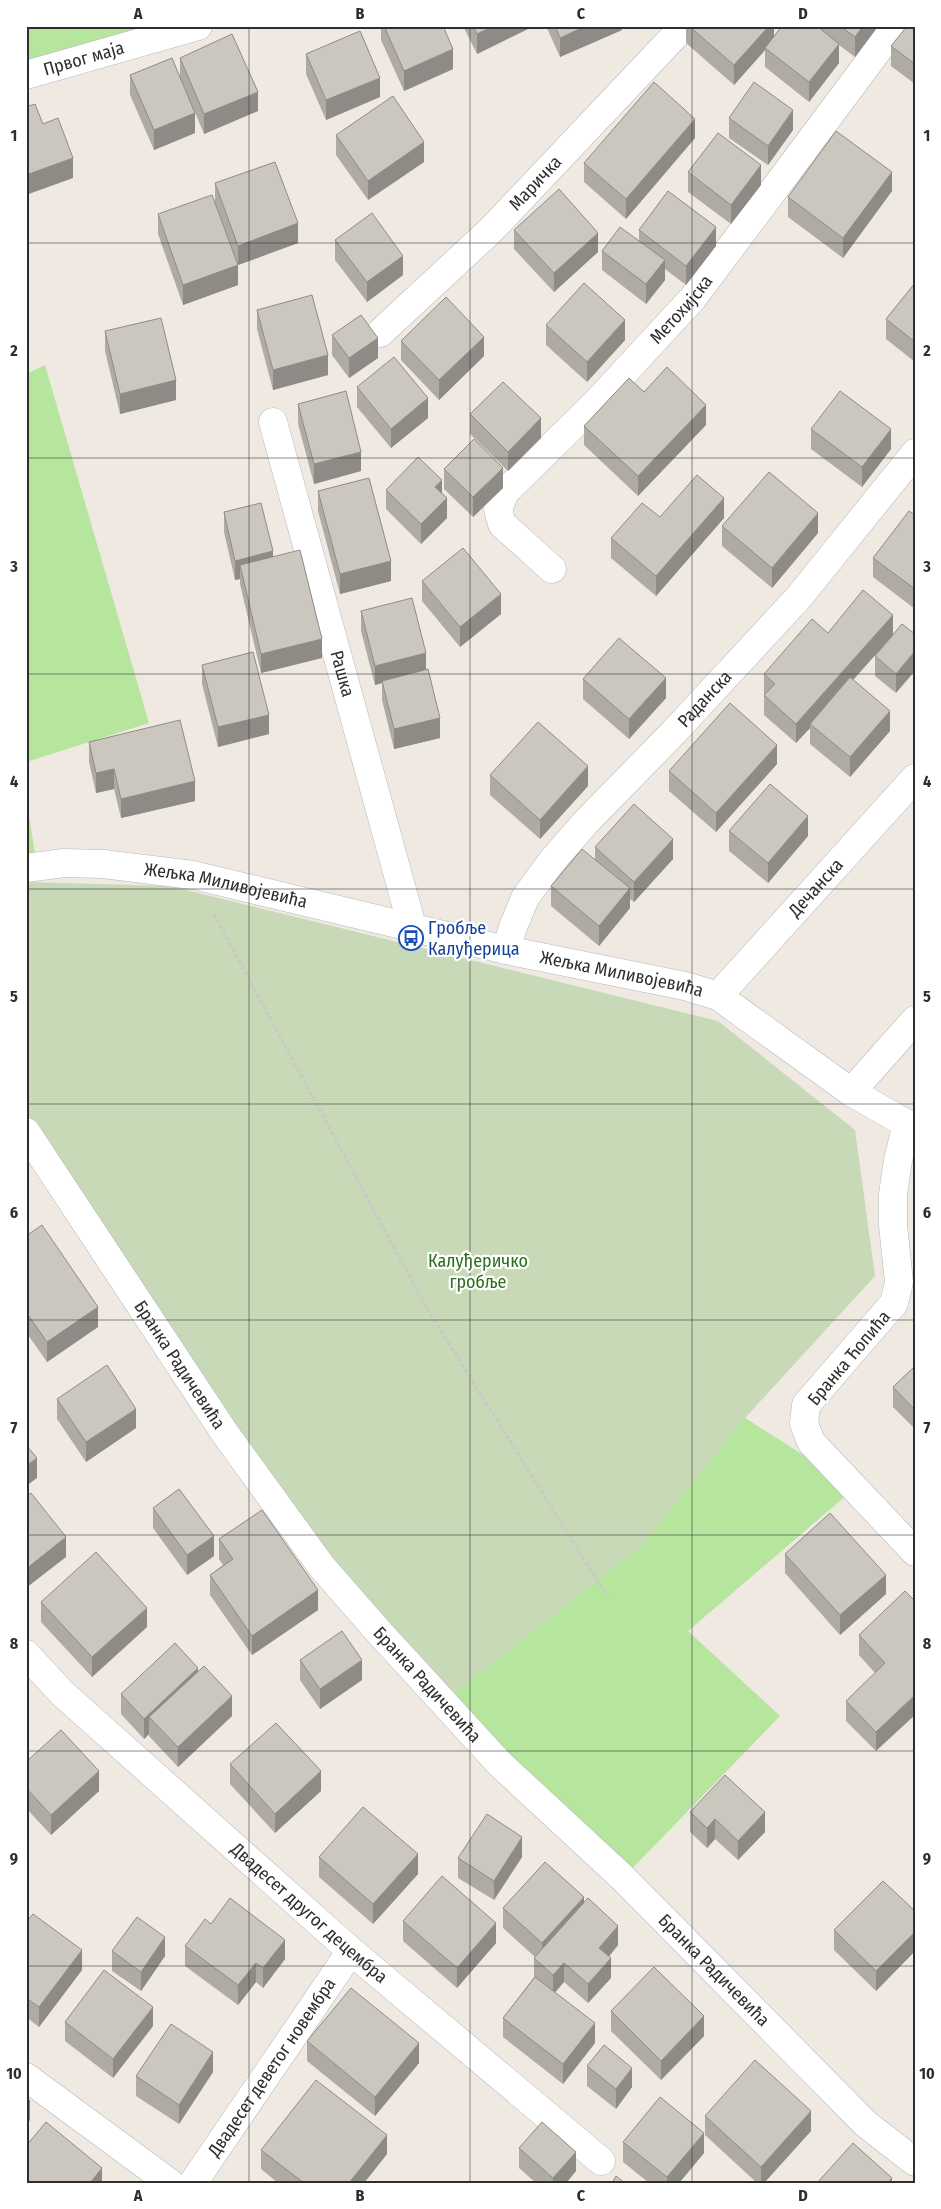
<svg xmlns="http://www.w3.org/2000/svg" width="941" height="2209" viewBox="0 0 941 2209" font-family="'Fira Sans Condensed',sans-serif">
<style>
.green{fill:#b6e59e}
.cemetery{fill:#c8d9b8}
.lines{fill:none;stroke-linecap:round;stroke-linejoin:round}
.minor-casing{stroke:#b4b7c1;stroke-width:29}
.path{stroke:#c9c9c9;stroke-width:3;stroke-dasharray:4 2.5;stroke-linecap:butt}
.minor{stroke:#fff;stroke-width:28}
.wall{fill:#afaba4}
.shaded-wall{fill:#8e8b86}
.building{fill:#cbc7bf;stroke:#8e8b86}
.grid{fill:none;stroke:#2e2e2e;stroke-width:1;stroke-opacity:0.55}
.labels{text-anchor:middle;stroke-width:4.5;stroke-linejoin:round;paint-order:stroke}
.street-label{font-size:18px;fill:#2e2e2e;stroke:#fff}
.transit-label{font-size:18px;fill:#164399;stroke:#fff;text-anchor:start}
.park-label{font-size:18px;fill:#2c6e1b;stroke:#fff}
.neatline{fill:none;stroke:#2e2e2e;stroke-width:2}
.grid-label{font-size:16px;text-anchor:middle;font-weight:bold;fill:#2e2e2e}
</style>
<rect width="100%" height="100%" fill="#efe9e1"/>
<!-- green -->
<path class="green" d="M26,26h175l-175,50z
M45,365l104,358 -123,39v-388z
M26,797l11,69 -11,1z
M745,1418l110,70 -167,143 92,85 -157,162 -180,-176 198,-156z"/>
<!-- cemetery -->
<path class="cemetery" d="M26,882l144,4 548,135 137,109 20,146 -130,142 -104,128 -198,156 -219,-270 -198,-320z"/>
<g class="lines">
<defs>
<g id="minor">
<path id="s1" d="M26,75l172,-49"/>
<path id="s2" d="M380,333l111,-103 193,-204"/>
<path id="s3" d="M273,422l139,504"/>
<path id="s4" d="M552,569l-50,-45 -4,-15 7,-17 92,-90 96,-104 203,-272"/>
<path id="s5" d="M26,868l38,-5 39,1 90,11 313,75 179,36 33,10 133,96 56,32 8,3"/>
<path id="s6" d="M506,950l7,-23 12,-29 27,-37 34,-39 88,-90 125,-135 116,-144"/>
<path id="s7" d="M718,996l197,-218"/>
<path d="M851,1092l64,-72"/>
<path d="M907,1124l-9,36 -5,34v31l6,57 -5,21 -88,102 -2,19 7,18 104,110"/>
<path id="s8" d="M26,1132l198,300 98,135 56,64 122,133 123,114 243,246 49,38"/>
<path id="s9" d="M26,1654l36,39 289,258 250,210"/>
<path d="M26,2077l144,106"/>
<path id="s10" d="M193,2183l158,-232"/>
</g>
</defs>
<!-- minor casing -->
<use href="#minor" class="minor-casing"/>
<!-- path -->
<path class="path" d="M214,914l212,393 181,289"/>
<!-- minor -->
<use href="#minor" class="minor"/>
</g>
<!-- wall -->
<path class="wall" d="M381,26h3l69,43 -49,22 -23,-51z
M463,26h67v2l-53,26z
M546,26h76v4l-62,27z
M686,26h88v10l8,-10h96l-23,31 -16,-12v18l-30,39 -44,-35v-17l-31,35 -48,-42z
M915,26v58l-24,-18v-20z
M306,54l74,43 -54,23 -20,-46z
M180,58l78,53 -54,23 -13,-31 4,30 -41,17 -24,-55v-20l50,1z
M729,118l64,12 -25,35 -39,-27z
M336,135l88,27 -56,38 -32,-45z
M695,138l-69,81 -42,-37v-19z
M688,172l73,13 -30,39 -43,-32z
M215,183l83,60 -60,22 -23,-62z
M892,191l-49,67 -55,-41v-20z
M158,214l80,71 -55,20 -25,-71z
M514,230l84,22 -44,40 -40,-43z
M639,230l77,16 -30,39 -21,-16v11l-19,24 -44,-34v-19l37,-11z
M335,240l68,35 -36,27 -32,-42z
M915,283v79l-29,-23v-20z
M257,310l71,65 -55,15 -16,-61z
M546,325l79,15 -38,42 -41,-37z
M105,331l71,69 -56,14 -15,-63z
M332,335l46,23 -29,20 -17,-23z
M401,341l83,15 -45,44 -38,-40z
M357,387l71,31 -37,30 -34,-41z
M644,392l62,33 -68,71 -54,-51v-19z
M298,404l63,67 -47,13 -16,-60z
M470,414l71,24 -33,33 -38,-37z
M811,429l80,20 -29,38 -51,-38z
M444,469l59,19 -30,29 -29,-28z
M386,490l56,4 5,24 -26,26 -35,-35z
M318,491l73,90 -51,13 -22,-83z
M224,512l49,45 49,101 -61,15 -21,-89v-5l-5,1 -11,-48z
M915,515v94l-42,-32v-19z
M660,517l64,1 -68,78 -45,-38v-20z
M722,526l96,7 -46,55 -50,-42z
M422,581l79,33 -41,33 -38,-46z
M361,611l65,59 14,68 -46,11 -12,-49v-17l-7,2 -14,-54z
M902,624l-6,69 -21,-17v-20l14,-17 -36,41 37,51 -40,46 -40,-33v-16l-14,15 -32,-28v-41l64,-41 65,2z
M202,665l67,69 -51,13 -16,-63z
M583,679l83,19 -37,41 -46,-40z
M89,742l106,59 -74,17 -7,-29 -18,4 -7,-31z
M777,764l-61,68 -47,-41v-20z
M490,775l98,11 -48,53 -50,-44z
M729,831l79,5 -40,47 -39,-32z
M595,847l78,12 -39,43 -4,-3v9l-31,38 -48,-40v-20l44,-26z
M915,1024v22l-1,-1v-20z
M26,1236l72,91 -51,35 -21,-30z
M915,1366v63l-22,-22v-20z
M57,1399l79,29 -50,34 -29,-43z
M153,1508l61,48 -27,19 -34,-47z
M219,1539l99,71 -66,45 -42,-60v-20l13,-10 -4,-6z
M785,1554l101,40 -46,41 -55,-62z
M915,1601l-39,150 -30,-30v-20l29,-28 -16,-18v-20z
M41,1602l106,25 -55,50 -51,-55z
M300,1660l62,20 -42,29 -20,-29z
M198,1671l34,45 -54,51 -29,-31v-2l-5,5 -23,-25v-20z
M26,1762l73,29 -48,44 -25,-27z
M230,1764l91,27 -46,42 -45,-49z
M690,1812l75,20 -27,28 -23,-21 -8,9 -17,-16z
M319,1857l99,17 -45,50 -54,-47z
M522,1857l-28,43 -36,-22v-20z
M584,1903l34,42 -9,12 2,21 -23,25 -24,-21 -9,11 40,50 -32,41 -60,-47v-19l31,-41v-19l1,-1 -32,-29v-20z
M915,1911v40l-39,40 -42,-41v-20z
M403,1921l93,22 -39,45 -54,-47z
M26,1922l56,48 -43,57 -13,-10z
M211,1924l74,35 -22,29 -7,-6 -18,23 -53,-39v-20z
M112,1951l53,5 -24,35 -29,-20z
M611,2011l93,25 -43,44 -50,-49z
M65,2022l88,4 -40,52 -48,-37z
M307,2041l112,22 -44,53 -68,-55z
M587,2066l45,21 -16,22 -29,-23z
M213,2072l-34,52 -43,-28v-20z
M705,2116l106,15 -47,52h-7l-52,-48z
M623,2142l81,11 -25,30h-30l-26,-21z
M519,2148l57,23 -10,12h-30l-17,-15z
M261,2150l126,4 -23,29h-86l-17,-14z"/>
<!-- shaded-wall -->
<path class="shaded-wall" d="M494,26h36v2l-53,26v-20z
M586,26h36v4l-62,27v-19z
M769,26h5v14l-9,8v2l-31,35v-20z
M863,26h15l-23,31v-20z
M839,44v19l-30,39v-20z
M453,49v20l-49,22v-20z
M380,78v19l-54,23v-20z
M258,92v19l-54,23v-20z
M793,110v20l-25,35v-19z
M195,113v20l-41,17v-20z
M695,119v19l-69,81v-20z
M424,142v20l-56,38v-19z
M73,158v20l-47,17v-20z
M761,165v20l-30,39v-19z
M892,172v19l-49,67v-20z
M298,223v20l-60,22v-19z
M716,227v19l-30,39v-19z
M598,233v19l-44,40v-19z
M403,256v19l-36,27v-20z
M665,260v20l-19,24v-20z
M238,265v20l-55,20v-20z
M625,320v20l-38,42v-20z
M484,337v19l-45,44v-20z
M378,338v20l-29,20v-20z
M328,355v20l-55,15v-20z
M176,380v20l-56,14v-20z
M428,398v20l-37,30v-19z
M706,405v20l-68,71v-20z
M541,418v20l-33,33v-19z
M891,429v20l-29,38v-20z
M361,452v19l-47,13v-20z
M503,468v20l-30,29v-20z
M442,480v20l-7,-13z
M447,498v20l-26,26v-20z
M724,498v20l-68,78v-20z
M818,513v20l-46,55v-20z
M273,551v20l-33,-6v14l-5,1v-19z
M391,561v20l-51,13v-20z
M501,594v20l-41,33v-20z
M893,615v20l-81,91 -2,-2v4l-14,15v-19z
M322,639v19l-61,15v-19z
M915,651v20l-19,22v-19z
M426,653v20l-44,8v2l-7,2v-19z
M666,678v20l-37,41v-20z
M890,711v20l-40,46v-20z
M269,715v19l-51,13v-20z
M440,718v20l-46,11v-20z
M777,745v19l-61,68v-19z
M588,766v20l-48,53v-19z
M114,769v20l-18,4v-20z
M195,781v20l-74,17v-19z
M808,816v20l-40,47v-20z
M673,839v20l-39,43v-20z
M630,888v20l-31,38v-20z
M98,1307v20l-51,35v-20z
M136,1409v19l-50,34v-20z
M37,1458v20l-11,8v-20z
M214,1536v20l-27,19v-20z
M66,1537v20l-40,31v-19z
M886,1575v19l-46,41v-20z
M318,1590v20l-66,45v-19z
M147,1608v19l-55,50v-20z
M362,1660v20l-42,29v-20z
M198,1668v20l-49,29v17l-5,5v-20z
M915,1695v20l-39,36v-19z
M232,1696v20l-54,51v-20z
M99,1771v20l-48,44v-20z
M321,1771v20l-46,42v-19z
M765,1812v20l-27,28v-19z
M715,1819v20l-8,9v-20z
M522,1837v20l-28,43v-19z
M418,1854v20l-45,50v-20z
M584,1897v19l-42,47v-20z
M496,1923v20l-39,45v-20z
M618,1926v19l-19,23v-20z
M915,1932v19l-39,40v-20z
M165,1937v19l-24,35v-19z
M285,1940v19l-22,29v-20z
M82,1950v20l-43,57v-20z
M611,1958v20l-23,25v-19z
M256,1963v19l-18,23v-20z
M564,1963v19l-11,12v-19z
M153,2007v19l-40,52v-19z
M704,2016v20l-43,44v-19z
M595,2023v20l-32,41v-20z
M419,2043v20l-44,53v-19z
M213,2052v20l-34,52v-19z
M632,2068v19l-16,22v-20z
M30,2101v19l-4,6v-20z
M811,2111v20l-47,52h-3v-16z
M704,2133v20l-25,30h-12v-6z
M387,2135v19l-23,29h-15z
M576,2152v19l-10,12h-13v-5z
M102,2168v15h-12z
M892,2178v5h-4z"/>
<!-- building -->
<path class="building" d="M384,26h59l10,23 -49,22z
M473,26h21l-17,8z
M555,26h31l-26,12z
M689,26h80l-35,39z
M782,26h35l22,18 -30,38 -44,-34z
M840,26h23l-8,11z
M907,26h8v38l-24,-18z
M360,31l20,47 -54,22 -20,-46z
M232,34l26,58 -54,22 -24,-56z
M172,58l23,55 -41,17 -24,-55z
M654,82l41,37 -69,80 -42,-36z
M754,82l39,28 -25,36 -39,-28z
M393,96l31,46 -56,39 -32,-46z
M35,104l8,20 15,-6 15,40 -47,17v-68z
M836,131l56,41 -49,66 -55,-41z
M718,133l43,32 -30,40 -43,-33z
M275,162l23,61 -60,23 -23,-63z
M559,189l39,44 -44,40 -40,-43z
M668,191l48,36 -30,39 -47,-36z
M212,195l26,70 -55,20 -25,-71z
M372,213l31,43 -36,26 -32,-42z
M620,227l45,33 -19,24 -44,-33z
M584,283l41,37 -38,42 -41,-37z
M915,283v59l-29,-23z
M312,295l16,60 -55,15 -16,-60z
M446,297l38,40 -45,43 -38,-39z
M361,315l17,23 -29,20 -17,-23z
M161,318l15,62 -56,14 -15,-63z
M394,357l34,41 -37,31 -34,-42z
M667,367l39,38 -68,71 -54,-50 45,-48 15,14z
M503,382l38,36 -33,34 -38,-38z
M346,391l15,61 -47,12 -16,-60z
M840,391l51,38 -29,38 -51,-38z
M474,439l29,29 -30,29 -29,-28z
M418,457l24,23 -7,7 12,11 -26,26 -35,-34z
M769,472l49,41 -46,55 -50,-42z
M697,475l27,23 -68,78 -45,-38 31,-35 18,14z
M369,478l22,83 -51,13 -22,-83z
M261,503l12,48 -38,10 -11,-49z
M909,511l6,4v74l-42,-31z
M463,548l38,46 -41,33 -38,-46z
M300,550l22,89 -61,15 -21,-89z
M863,590l30,25 -97,109 -32,-29 11,-11 -11,-10 48,-55 16,14z
M412,598l14,55 -51,13 -14,-55z
M902,624l13,10v17l-19,23 -21,-18z
M619,638l47,40 -37,41 -46,-40z
M253,652l16,63 -51,12 -16,-62z
M428,669l12,49 -46,11 -12,-48z
M850,677l40,34 -40,46 -40,-33z
M730,703l47,42 -61,68 -47,-42z
M180,720l15,61 -74,18 -7,-30 -18,4 -7,-31z
M538,722l50,44 -48,54 -50,-45z
M770,784l38,32 -40,47 -39,-32z
M634,804l39,35 -39,43 -39,-35z
M582,849l48,39 -31,38 -48,-40z
M42,1225l56,82 -51,35 -21,-30v-76z
M107,1365l29,44 -50,33 -29,-43z
M915,1366v44l-22,-23z
M26,1445l11,13 -11,8z
M179,1489l35,47 -27,19 -34,-47z
M31,1493l35,44 -40,32v-72z
M262,1510l56,80 -66,46 -42,-61 23,-16 -14,-20z
M830,1513l56,62 -46,40 -55,-61z
M96,1552l51,56 -55,49 -51,-55z
M905,1591l10,10v94l-39,37 -30,-31 39,-38 -26,-28z
M342,1631l20,29 -42,29 -20,-29z
M175,1643l23,25 -54,51 -23,-25z
M204,1666l28,30 -54,51 -29,-30z
M276,1723l45,48 -46,43 -45,-50z
M61,1730l38,41 -48,44 -25,-27v-26z
M725,1775l40,37 -27,29 -23,-22 -8,9 -17,-16z
M363,1807l55,47 -45,50 -54,-47z
M487,1814l35,23 -28,44 -36,-23z
M545,1862l39,35 -42,46 -39,-35z
M442,1876l54,47 -39,45 -54,-47z
M883,1881l32,30v21l-39,39 -42,-41z
M230,1898l55,42 -22,28 -7,-5 -18,22 -53,-39 20,-27 6,5z
M588,1898l30,28 -19,22 12,10 -23,26 -24,-21 -11,12 -19,-17z
M33,1914l49,36 -43,57 -13,-9v-76z
M137,1917l28,20 -24,35 -29,-21z
M654,1967l50,49 -43,45 -50,-50z
M104,1970l49,37 -40,52 -48,-37z
M535,1977l60,46 -32,41 -60,-46z
M351,1988l68,55 -44,54 -68,-56z
M171,2024l42,28 -34,53 -43,-29z
M604,2045l28,23 -16,21 -29,-23z
M755,2060l56,51 -50,56 -56,-51z
M316,2080l71,55 -38,48h-45l-43,-33z
M660,2097l44,36 -37,44 -44,-35z
M26,2098l4,3 -4,5z
M46,2122l56,46 -12,15h-64v-37z
M542,2122l34,30 -23,26 -34,-30z
M853,2143l39,35 -4,5h-71z
M616,2176l9,7h-13z"/>
<!-- grid -->
<path class="grid" d="M249,26v2157M470,26v2157M692,26v2157M26,243h889M26,458h889M26,674h889M26,889h889M26,1104h889M26,1320h889M26,1535h889M26,1751h889M26,1966h889"/>
<!-- icons -->
<defs>
<symbol id="bus-ring" viewBox="-11 -11 22 22"><circle r="9.5" fill="#fff" stroke="#1a4fb4" stroke-width="1.5"/><path d="M-5-6H5V4H4V6H2V4H-2V6H-4V4H-5ZM-3.5-4V0h7V-4ZM-3.5 1.2v1.5H-2V1.2ZM2 1.2v1.5H3.5V1.2Z" fill="#1a4fb4"/></symbol>
</defs>
<g fill-rule="evenodd">
<use href="#bus-ring" x="397" y="924" width="28" height="28"/>
</g>
<g class="labels">
<!-- street labels -->
<g class="street-label">
<text dy="6" stroke="none"><textPath href="#s1" startOffset="60">Првог маја</textPath></text>
<text dy="6" stroke="none"><textPath href="#s2" startOffset="216">Маричка</textPath></text>
<text dy="6" stroke="none"><textPath href="#s4" startOffset="355">Метохијска</textPath></text>
<text dy="6" stroke="none"><textPath href="#s3" startOffset="261">Рашка</textPath></text>
<text dy="6" stroke="none"><textPath href="#s6" startOffset="324">Раданска</textPath></text>
<text dy="6" stroke="none"><textPath href="#s5" startOffset="202">Жељка Миливојевића</textPath></text>
<text dy="6" stroke="none"><textPath href="#s7" startOffset="146">Дечанска</textPath></text>
<text dy="6" stroke="none"><textPath href="#s5" startOffset="608">Жељка Миливојевића</textPath></text>
<text transform="translate(849 1358) rotate(-50)" y="6">Бранка Ћопића</text>
<text dy="6" stroke="none"><textPath href="#s8" startOffset="279">Бранка Радичевића</textPath></text>
<text dy="6" stroke="none"><textPath href="#s8" startOffset="684">Бранка Радичевића</textPath></text>
<text dy="6" stroke="none"><textPath href="#s9" startOffset="384">Двадесет другог децембра</textPath></text>
<text dy="6" stroke="none"><textPath href="#s8" startOffset="1089">Бранка Радичевића</textPath></text>
<text dy="6" stroke="none"><textPath href="#s10" startOffset="140">Двадесет деветог новембра</textPath></text>
</g>
<!-- transit labels -->
<g class="transit-label">
<text x="428" y="934">Гробље<tspan x="428" dy="21">Калуђерица</tspan></text>
</g>
<!-- park labels -->
<g class="park-label">
<text x="478" y="1267">Калуђеричко<tspan x="478" dy="21">гробље</tspan></text>
</g>
</g>
<!-- border -->
<rect width="941" height="2209" fill="none" stroke="#ffffff" stroke-width="55"/>
<rect x="28" y="28" width="886" height="2154" class="neatline"/>
<g class="grid-label">
<text x="138" y="19">A</text>
<text x="360" y="19">B</text>
<text x="581" y="19">C</text>
<text x="803" y="19">D</text>
<text x="14" y="141">1</text>
<text x="927" y="141">1</text>
<text x="14" y="356">2</text>
<text x="927" y="356">2</text>
<text x="14" y="572">3</text>
<text x="927" y="572">3</text>
<text x="14" y="787">4</text>
<text x="927" y="787">4</text>
<text x="14" y="1002">5</text>
<text x="927" y="1002">5</text>
<text x="14" y="1218">6</text>
<text x="927" y="1218">6</text>
<text x="14" y="1433">7</text>
<text x="927" y="1433">7</text>
<text x="14" y="1649">8</text>
<text x="927" y="1649">8</text>
<text x="14" y="1864">9</text>
<text x="927" y="1864">9</text>
<text x="14" y="2079">10</text>
<text x="927" y="2079">10</text>
<text x="138" y="2201">A</text>
<text x="360" y="2201">B</text>
<text x="581" y="2201">C</text>
<text x="803" y="2201">D</text>
</g>
</svg>
